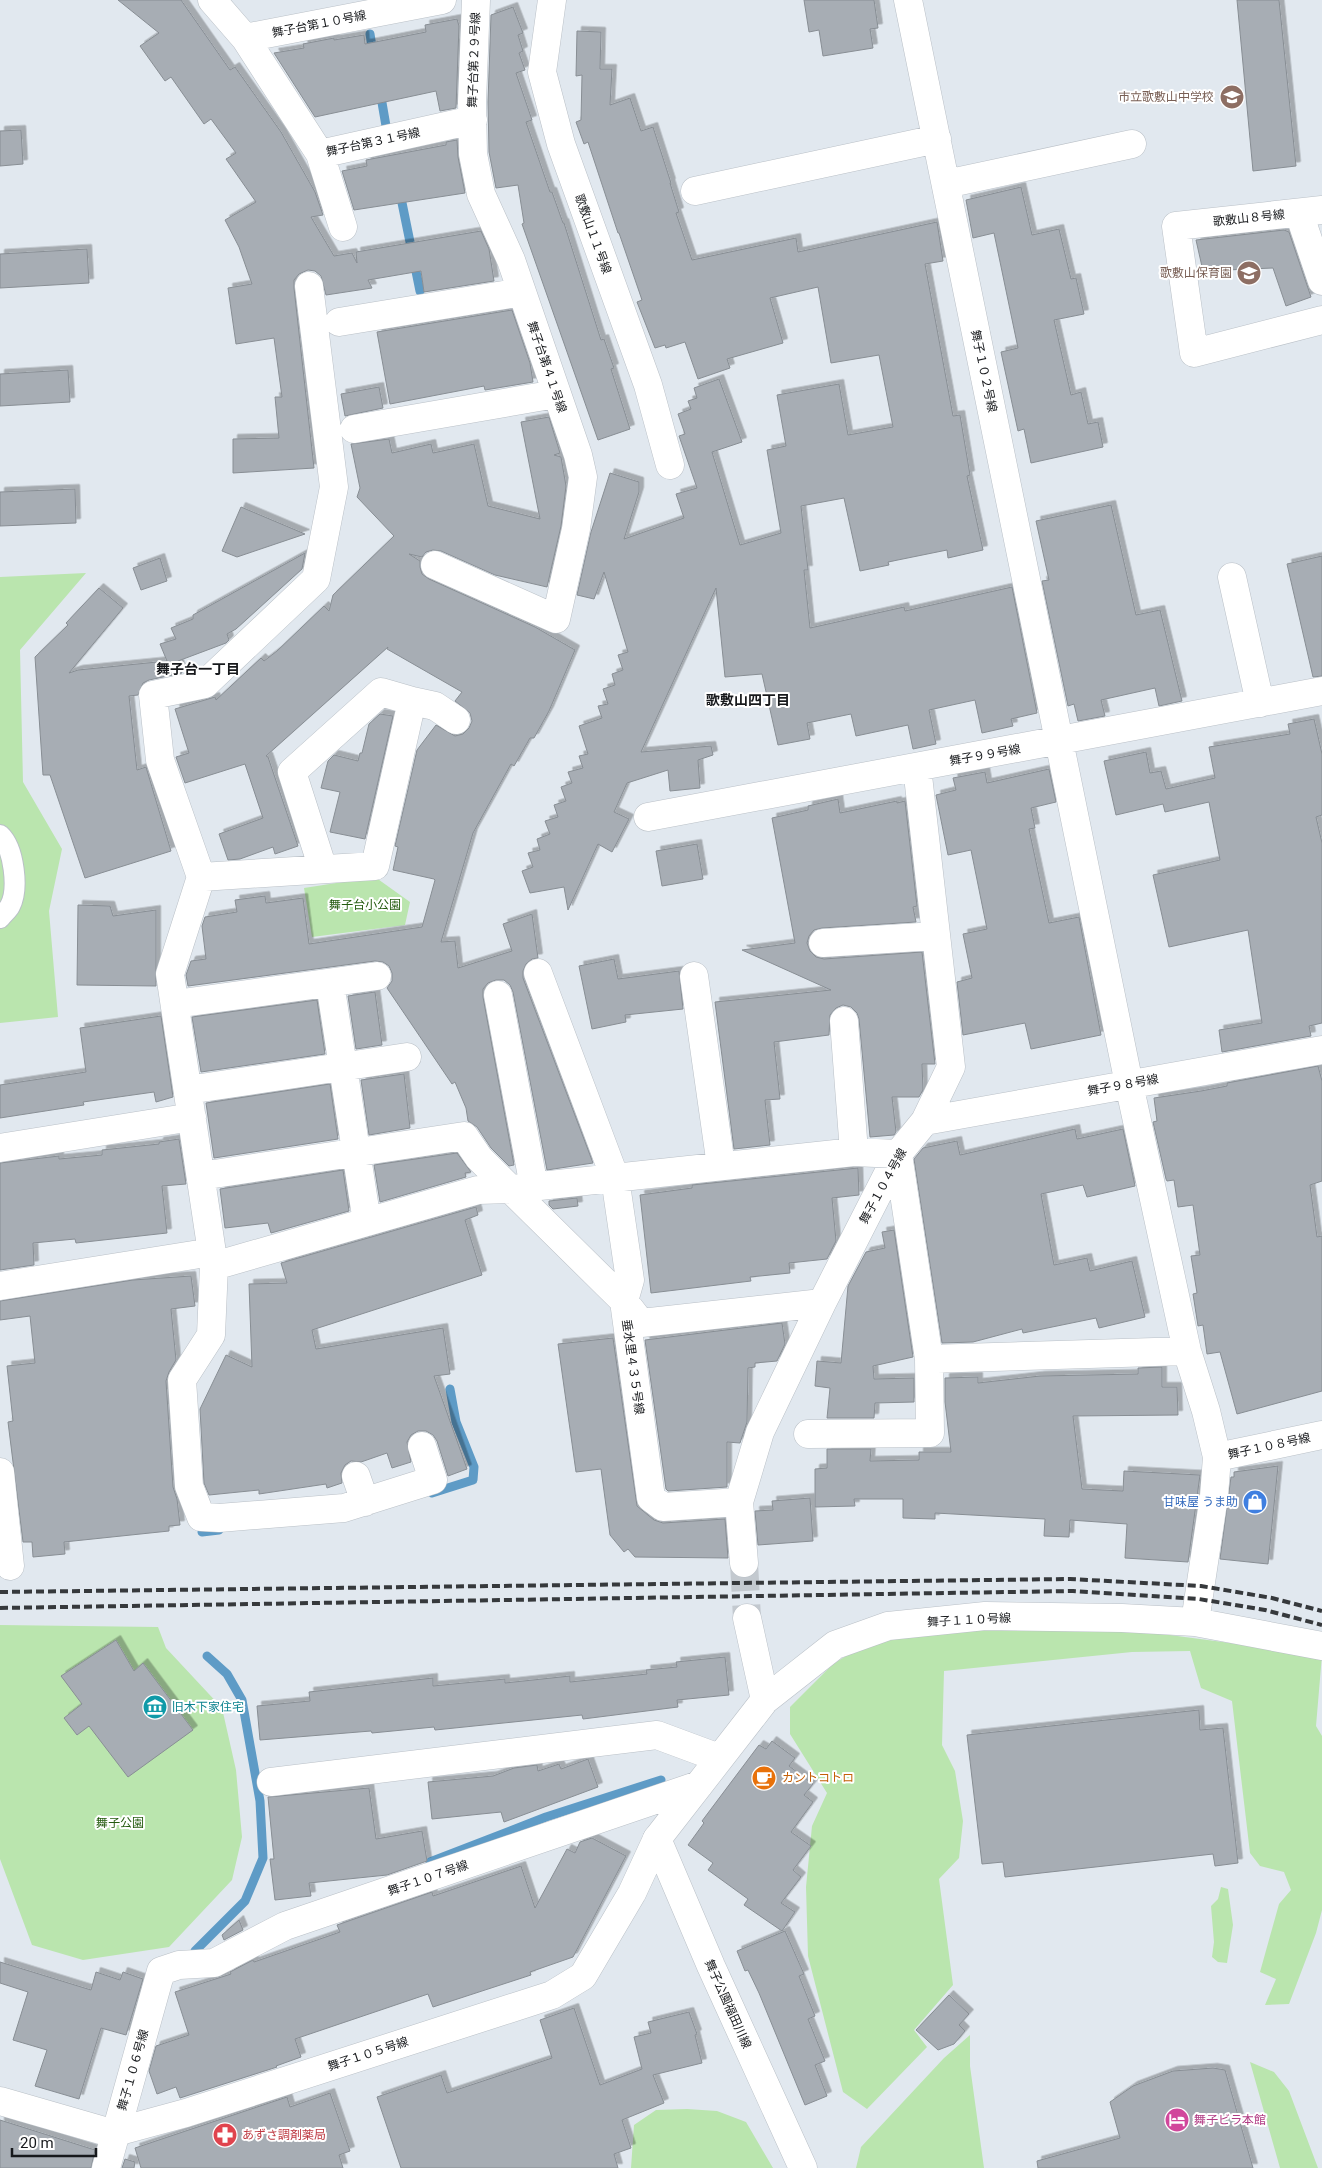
<svg xmlns="http://www.w3.org/2000/svg" width="1322" height="2168" viewBox="0 0 1322 2168" font-family="Roboto,'Noto Sans JP',sans-serif">
<style>
.green{fill:#bae5ae}
.lines{fill:none;stroke-linecap:round;stroke-linejoin:round}
.stream{stroke:#5e9bc6;stroke-width:9}
.building{fill:#a7adb4;stroke:#888e94;filter:url(#shadow)}
.minor-tunnel{stroke:#c3c9cf;stroke-width:28;stroke-dasharray:28 14;stroke-linecap:butt}
.pedestrian-casing{stroke:#bac0c7;stroke-width:22}
.minor-casing{stroke:#bac0c7;stroke-width:29}
.tertiary-casing{stroke:#bac0c7;stroke-width:29}
.pedestrian{stroke:#fff;stroke-width:20}
.minor{stroke:#fff;stroke-width:28}
.tertiary{stroke:#fff;stroke-width:28}
.rail{stroke:#36393c;stroke-width:4;stroke-dasharray:8 4;stroke-linecap:butt}
.labels{text-anchor:middle;stroke-width:4;stroke-linejoin:round;paint-order:stroke}
.street-label{font-size:12px;fill:#17191c;stroke:#fff}
.education-label{font-size:12px;fill:#785e54;stroke:#fff;text-anchor:end}
.park-label{font-size:12px;fill:#245b0f;stroke:#fff}
.shop-label{font-size:12px;fill:#366cbe;stroke:#fff;text-anchor:end}
.culture-label{font-size:12px;fill:#0d838f;stroke:#fff;text-anchor:start}
.food-label{font-size:12px;fill:#c56008;stroke:#fff;text-anchor:start}
.hotel-label{font-size:12px;fill:#b23c85;stroke:#fff;text-anchor:start}
.health-label{font-size:12px;fill:#be3a42;stroke:#fff;text-anchor:start}
.neighbourhood-label{font-size:14px;font-weight:bold;fill:#17191c;stroke:#fff}
</style>
<defs>
<filter id="shadow"><feDropShadow dx="4.5" dy="-4.5" stdDeviation="0" flood-color="#0004"/></filter>
</defs>
<rect width="100%" height="100%" fill="#e1e8ef"/>
<!-- green -->
<path class="green" d="M86,573l-66,77 3,132 39,67 -13,62 9,106 -58,6v-446z
M375,877l35,25 -5,23 -93,12 -8,-49z
M0,1625l158,2 8,21 56,60 14,62 6,67 -10,43 -63,67 -86,13 -51,-15 -32,-86z
M974,1626l135,1 213,28 -6,71 6,10v174l-6,23 -27,71 -24,1 11,-26 -16,-7 19,-68 12,-14 -7,-18 -24,-6 -10,-13 -18,-152 -31,-13 -11,-37 -58,1 -188,19 -2,74 13,26 8,50 -4,37 -20,21 14,106 -39,45 13,17 -60,62 -24,-17 -35,-136 -2,-69 6,-61 15,-33 -37,-59v-27l43,-43 44,-27z
M1221,1887l7,2 5,36 -6,38 -9,-1 -6,-5 2,-15 -3,-36 7,-7z
M970,2035v31l14,102h-128l5,-21 83,-89z
M1250,2062l24,10 15,19 29,77h-38z
M687,2109l30,2 29,11 27,46h-142l3,-43 22,-15z"/>
<g class="lines">
<!-- stream -->
<path class="stream" d="M370,34l3,19
M380,91l6,35
M400,193l20,98
M432,1493l41,-13 1,-13 -18,-45 -6,-33
M202,1532l17,-2
M430,1862l116,-45 115,-37
M195,1951l50,-50 18,-43 -3,-57 -18,-101 -15,-26 -20,-18"/>
</g>
<!-- building -->
<path class="building" d="M118,0h63l49,70 5,-3 46,65 34,60 8,23 -12,2 23,39 18,-3 5,10 -1,-11 125,-21 8,18 5,32 -70,11 -3,-21 -53,9 4,8 -46,7 -5,-19 -6,-5 -7,-1 -9,4 -5,6v8l20,180 -81,5v-34l46,-1 -4,-41h7l-8,-59 -38,6 -8,-56 24,-4 -13,-37 -14,-27 31,-18 -30,-43 10,-6 -25,-34 -7,5 -33,-47 -6,4 -25,-35 19,-13z
M804,0h70l4,28 -8,1 3,19 -50,8 -4,-26 -10,2z
M1237,0h42l17,166 -43,5z
M513,7l10,26 -5,2 5,16 -4,2 6,17 -9,3 16,47 -6,2 24,70h2l11,31h1l37,117 3,-1 10,29 -3,1 19,60 -32,11 -76,-216 2,-1 -6,-38 -22,3 -7,-36 -1,-50 3,-87z
M457,19l2,7 -3,82 -16,3 -4,-20 -121,26 -41,-64 30,-5 -1,-4 31,-6v2l30,-5 1,9 61,-12 -1,-7z
M577,31l24,1 -1,37h12l-2,36 20,-7 11,33 12,-4 18,56h-1l9,29 -3,1 16,47 104,-22 2,14 139,-30 6,39 -18,3 28,152 7,-1 10,60 -3,1 16,74 -35,8 -1,-8 -59,12 1,3 -29,6 -16,-73 -43,8 7,64h-4l6,58 94,-21 1,4 107,-24 25,126 -26,6 2,7 -31,7 -7,-33 -46,10 7,34 -23,5 -5,-24 -52,11 -5,-22 -44,9 3,16 -32,6 -16,-71 -37,3 -9,-89 -75,164 70,-6 2,9 -15,5 2,28 -30,3 -2,-21 -41,13 -13,29 15,7 -17,33 -14,-8 -30,66 -4,-23 -34,6 -8,-22 11,-4 -5,-14 12,-3 -3,-11 13,-5 -5,-13 13,-4 -4,-12 12,-4 -5,-14 11,-4 -4,-11 15,-4 -4,-12 9,-2 -9,-28 23,-8 -4,-12 10,-2 -5,-15 12,-4 -3,-11 11,-4 -5,-15 10,-3 -24,-80 -10,27 -17,-4 14,-63 19,-59 29,9v10l-15,47 60,-21 -8,-24 21,-6 -18,-52 6,-2 -7,-20 13,-5 -3,-8 9,-3 -3,-10 25,-9 23,63 -30,10 28,93 41,-12 -14,-83 19,-4 -9,-51 62,-11 9,51 45,-8 -14,-72 -48,8 -13,-76 -48,11 13,45 -56,16 3,9 -32,11 -13,-37 -19,6 -1,-3 -10,3 -18,-46 5,-2 -23,-67h-1l-30,-91 -4,2 -8,-22 5,-2 1,-45 -6,1z
M21,130l2,34 -23,2v-35z
M457,140l1,17 7,36 -111,17 -12,-39 25,-5 -1,-6 80,-15v-3z
M1021,187l11,48 27,-6 12,50 5,-1 8,36 -30,6 17,75 10,-3 7,32 10,-2 5,25 -72,16 -7,-34 -6,2 -17,-79 17,-4 -24,-115 -21,5 -7,-38z
M1284,230l5,2 22,65 -25,9 -13,-38 -70,3 -7,-31z
M87,249l2,34 -89,5v-34z
M512,310l18,53 3,19 -48,8 -1,-4 -94,18 -13,-72z
M68,370l2,32 -70,4v-32z
M379,387l4,21 -38,8 -4,-22z
M549,417l11,36 -6,2 7,2 5,29 -5,40 -14,61 -52,-12 -54,-24 -8,-1 -7,2 -4,5 -13,-3 11,7v6l2,7 7,5 106,48 40,23 -26,61 -15,27h-4l-16,28 -3,-2 -38,69 -32,109 14,-1 3,27 54,-17 -9,-27 29,-10 6,44 -6,1 -6,5 -3,7v7l70,185 -46,7 -34,-178 -3,-7 -6,-5h-8l-8,3 -5,6v8l31,168 -5,1 -18,-18 -14,-21 -9,-6 -2,-13 -11,-26 -3,2 -65,-96 5,-7v-8l-3,-7 -6,-4 -8,-1 -187,25 -2,-11 5,-14 15,-2 -4,-33 3,-9 32,-5 -2,-12 30,-4 1,7 37,-5 6,46 113,-17 13,-47 -1,-1 -41,-9 5,-23 -3,-1 22,-96 19,-25 19,11 8,-2 6,-6 3,-7 -2,-8 -15,-12 7,-9 -75,-43 1,-2 -122,109 2,1 30,89 -23,8 -2,-7 -33,12 -12,1 -9,-26 44,-16 -18,-54 -60,19 -9,-26 13,-4 -14,-44 40,-12 1,3 45,-42 3,3 13,-10 47,-45 5,5 4,-16 61,-59 -37,-39 3,-9 -9,-44 38,-5 3,14 39,-9 2,9 41,-9 14,62 52,13 -19,-97z
M75,489l1,34 -76,3v-34z
M1111,505l25,110 24,-5 22,91 -23,5 -4,-18 -54,12 4,16 -27,5 -4,-17 -6,2 -26,-125 7,-1 -13,-59z
M241,507l64,27 -68,23 -15,-6z
M305,553l-3,16 -66,60 -9,5 2,6 -3,3 -48,18 4,12 -33,7 -6,3 -5,12 -9,1 8,74 9,-3 25,84 -86,27 -35,-103h-7l-8,-118 33,-32 -2,-2 33,-35 24,20 -54,65 9,-3 89,-9 -7,-17 16,-5 -5,-11 22,-9v-4z
M1322,556v120l-9,1 -26,-113z
M160,558l7,23 -26,9 -8,-22z
M380,714l13,2 -28,123 -35,-7 10,-40 -19,-4 7,-27 6,-6 24,6 2,-8h2l7,-29z
M1314,719l8,35v61l-6,2 6,26v180l-13,3 2,10 -89,16 -3,-22 43,-7 -14,-93 -79,17 -16,-72 67,-15 -11,-58 -44,10 -2,-8 -47,11 -12,-54 42,-9 4,21 11,-2 5,18 49,-11 -6,-31 81,-13 -2,-10z
M1049,769l7,33 -25,6 4,20 -6,1 20,94 30,-6 22,118 -70,14 -6,-26 -62,12 -6,-53 15,-4 -9,-44 24,-5 -16,-79 -23,5 -12,-60 20,-5 -3,-12 32,-6 2,11z
M838,799l2,14 57,-12v2l8,-2 12,105 -4,1 3,15 -94,6 -8,2 -5,6 -2,7 3,8 6,6 8,2 98,-7 13,112h-13l1,26 -4,7h-27l4,35 -2,3 -24,2 -11,-118 -2,-6 -6,-6 -8,-2 -7,3 -6,7 -1,20 -55,7 6,57 -15,1 5,45 -36,4 -19,-147 116,-12 -89,-40 53,-7 -23,-125 36,-8v-4z
M697,844l6,35 -41,7 -6,-35z
M78,905l32,1 3,10 43,-6v76l-79,-1z
M614,959l4,20 61,-8 4,38 -58,6 1,7 -34,7 -13,-63z
M375,992l7,53 -26,4 -8,-53z
M317,1000l8,54 -124,18 -9,-55z
M161,1016l12,81 -17,5 -2,-10 -71,10 1,3 -84,13v-33l86,-13 -6,-44z
M1318,1066l4,15v100l-12,4 7,52 5,-1v155l-85,23 -17,-62 -13,2 -4,-29 -5,1 -5,-32 4,-1 -6,-37 9,-1 -7,-50 -15,2 -4,-27 -7,1 -1,-2 -13,-57 4,-1 -3,-23 47,-7 26,-5v-3z
M404,1074l6,54 -41,7 -8,-55z
M330,1084l8,55 -124,19 -8,-55z
M1075,1129l2,10 46,-10 12,57 -48,11 -4,-12 -42,9 13,71 33,-7 3,13 42,-10 13,56 -46,11 -3,-10 -73,15 -1,-4 -49,13 -31,1 -28,-184 9,-11 34,-7 3,14z
M179,1139l7,45 -24,2 5,47 -91,10 -1,-4 -42,4 1,22 -34,5v-107l59,-7v3l43,-4v-5l57,-6v-2z
M457,1153l14,19 -6,1 1,4 -86,25 -6,-37z
M858,1168l1,27 -27,3 4,43 -9,18 -38,4 1,10 -40,4 1,4 -100,12 -11,-98 52,-7v-3z
M343,1170l6,41 -78,22 -3,-10 -43,5 -5,-39z
M577,1198l1,8 -25,3 -4,-4v-4z
M476,1207l2,8 -13,5 17,55 -170,55 4,19 127,-21 7,46 -16,2 33,93 -19,7 -11,-35 -4,-6 -7,-4h-8l-7,4 -4,7 4,20 -19,6 -5,-15 -26,9 -10,-1 -6,4 -4,8 1,10 -15,5 -1,-4 -67,10v-4l-50,5 -5,-12 -4,-74 26,-54 26,12 -3,-83 38,-1 -6,-20z
M894,1230l19,127 -40,9 1,13 40,-1v24l-39,1 -1,15h-47l3,-30 -15,-2 2,-25 24,2 7,-77 18,-34 19,-4 -3,-16z
M191,1276l4,30 -24,3 5,51 -7,12 -3,9 7,106 4,12 3,26 -11,1v5l-105,11 1,12 -32,3 -1,-15h-9l-15,-120 5,-1 -6,-55 28,-3 -5,-47 -30,4v-19l133,-21z
M782,1323l3,21 -8,17 -22,2v4l-7,1 -1,54 -7,21 -13,-1v45l-59,4 -2,-2 -21,-149z
M613,1338l24,168 17,14 9,3 62,-4 3,39 -93,-1 -7,-8 -4,3 -14,-17 -9,-66 -25,3 -18,-128z
M1162,1367v20h15l1,28 -105,1 9,73 41,2 1,-20 76,4 -12,87 -63,-4 2,-34 -57,-4 -1,17 -25,-1 1,-17 -110,-6v6l-32,-1v-19h-49l1,7 -40,1v-38l12,-1v-19h44l-1,12 49,-1v-8h32l-6,-50v-24l33,-1v6l62,-7 98,-2v-6z
M1278,1466l-10,98 -48,-5 11,-82h3v-5z
M810,1498l3,43 -55,4 -3,-34 18,-1 -1,-9z
M116,1640l18,31 9,-8 50,67 -65,47 -39,-51 -12,9 -13,-17 18,-14 -21,-28z
M725,1657l4,38 -52,5 1,7 -95,12 -1,-4 -147,15 -1,-3 -62,6 -1,-2 -111,9 -3,-34 53,-5 -1,-9 124,-14v8l72,-7v4l65,-7v6l77,-8 -1,-4 31,-3 -1,-5z
M1199,1710l1,20 23,-2 15,135 -23,3 -2,-12 -208,23 -2,-15 -21,2 -15,-129z
M772,1741l23,17 -6,8 24,18 -9,11 9,7 -22,30 20,14 -18,24 8,7 -20,26 14,9 -13,19 -38,-26 4,-6 -40,-29 5,-7 -25,-18 16,-22 -2,-2 57,-76 7,4z
M588,1759l10,28 -94,35 -3,-10 -69,7 -4,-37 65,-6 21,-8 23,-3 1,6 21,-7 2,5z
M369,1788l7,51 46,-8 5,30 -40,14 -78,8 2,13 -36,4 -5,-41h4l-6,-62z
M592,1838l34,18 -53,101 -43,15 1,3 -98,32 -5,-13 -133,45 6,18 -25,9 1,1 -97,31 -4,-11 -19,7 -8,-23 7,-25 33,-11 -14,-43 56,-18 -1,-2 23,-12 1,2 86,-30 -3,-7 95,-33 1,4 88,-30 14,42 32,-59 8,4 5,-11z
M239,1920l4,10 -19,10 -2,-5z
M785,1931l19,43 -5,2 16,40 -7,3 17,42 -10,4 12,31 -22,9 -46,-112 -11,-23 -3,1 -8,-20z
M0,1962l91,28 5,-18 24,8 3,-8 20,7 -17,56 -25,-7 -22,71 -44,-13 12,-36 -34,-10 15,-48 -28,-9z
M949,1995l20,19 -10,11 6,6 -11,13 -16,6 -22,-20z
M574,2008l26,77 42,-16 -8,-32 17,-4 -3,-11 41,-10 8,22 -2,1 7,28 -49,12 11,28 -42,17 9,28 -17,6 4,14h-217l-24,-71 64,-22 6,18 105,-35 -12,-38z
M1213,2068l12,2 28,98h-215l-1,-7 83,-23 -10,-36 23,-16 40,-15z
M330,2093l20,58 -11,4 4,13h-202l-6,-20 152,-51 3,10z
M0,2120l95,30 -4,18h-91z
M125,2159l10,3 -1,6h-12z"/>
<g class="lines">
<!-- minor-tunnel -->
<path class="minor-tunnel" d="M744,1563l3,55"/>
<defs>
<path id="pedestrian" d="M0,835c14,13 19,54 10,71 -2,4 -7,8 -10,12"/>
<path id="minor" d="M212,0l33,38 197,-38
M552,0l-10,72 19,72 87,241 22,80
M908,0l221,1084 58,267 19,60 11,46 -3,39 -19,126
M245,38l75,116 153,-34
M320,154l23,73
M946,184l186,-40
M695,191l242,-52
M1322,210l-146,16 18,127 128,-33
M1299,213l23,68
M339,322l183,-30
M354,429l202,-35
M435,565l121,54 20,-90 7,-52 -5,-22 -67,-195 -30,-66 -8,-40 -1,-52 4,-102
M1232,577l28,126
M648,817l674,-126
M323,869l-31,-97 89,-80 31,9
M201,877l174,-11 37,-165 23,5 21,14
M823,943l113,-7
M538,973l77,205 15,102 -6,21 17,22 181,-20
M694,976l27,190
M330,983l37,239
M498,995l36,192
M175,1004l202,-28
M844,1021l10,131
M188,1090l219,-33
M925,1121l397,-71
M0,1148l192,-31
M201,1176l263,-40 15,22 145,143 27,197 12,9 76,-5
M214,1266l-44,-292 31,-97 -41,-117 -7,-65 52,-11 111,-105 18,-92 -25,-201
M0,1286l212,-34
M929,1359l258,-8
M422,1446l11,34 -89,28 -125,10 -18,-1 -12,-31 -7,-106 29,-45 3,-69 264,-76 34,-1 342,-37 44,2 31,205 1,74 -122,1
M1217,1457l105,-22
M0,1472l10,94
M356,1476l9,26
M744,1563l-5,-61 21,-70 62,-129 76,-149 27,-33 26,-54 -34,-300
M747,1618l18,82
M271,1782l386,-47 62,23
M657,1839l108,-139 70,-55 53,-19 97,-10 137,2 73,4 127,24
M106,2168l55,-197 18,-6 35,-2 71,-37 414,-141"/>
<path id="tertiary" d="M657,1839l54,127 92,202
M0,2101l104,30 12,1 70,-19 366,-118 31,-19 49,-83 25,-54"/>
</defs>
<!-- pedestrian casing -->
<use href="#pedestrian" class="pedestrian-casing"/>
<!-- minor casing -->
<use href="#minor" class="minor-casing"/>
<!-- tertiary casing -->
<use href="#tertiary" class="tertiary-casing"/>
<!-- pedestrian -->
<use href="#pedestrian" class="pedestrian"/>
<!-- minor -->
<use href="#minor" class="minor"/>
<!-- tertiary -->
<use href="#tertiary" class="tertiary"/>
<!-- rail -->
<path class="rail" d="M0,1592l1070,-13 131,7 71,12 50,13
M0,1608l1073,-17 126,8 66,11 57,15"/>
</g>
<!-- icons -->
<defs>
<symbol id="school-disc" viewBox="-11 -11 22 22"><circle r="9.5" fill="#8d6e63" stroke="#fff"/><path d="M0-5L7-2L0 1L-7-2ZM-4 1L0 2.5L4 1V4Q0 6-4 4Z" fill="#fff"/></symbol>
<symbol id="shop-disc" viewBox="-11 -11 22 22"><circle r="9.5" fill="#3f7fe0" stroke="#fff"/><path d="M-5-2.5h2.3a2.7 3.5 0 0 1 5.4 0H5L5.5 6h-11ZM-1.5-2.5h3a1.5 2.3 0 0 0-3 0Z" fill="#fff"/></symbol>
<symbol id="museum-disc" viewBox="-11 -11 22 22"><circle r="9.5" fill="#0f9aa8" stroke="#fff"/><path d="M0-6L6-3V-2H-6V-3ZM-5-1h2V3h-2ZM-1-1h2V3h-2ZM3-1h2V3H3ZM-6 4H6V6H-6Z" fill="#fff"/></symbol>
<symbol id="cafe-disc" viewBox="-11 -11 22 22"><circle r="9.5" fill="#e8710a" stroke="#fff"/><path d="M-5.5-4.5H6V0H3Q3 3.5 0 3.5H-2.5Q-5.5 3.5-5.5 0ZM3-3.2v2h1.7v-2ZM-6 4.5H4V6H-6Z" fill="#fff"/></symbol>
<symbol id="hotel-disc" viewBox="-11 -11 22 22"><circle r="9.5" fill="#d1479c" stroke="#fff"/><path d="M-6-4.5h1.5V1H6V5H4.5V3h-9V5H-6ZM-4 0a1.8 1.8 0 1 1 3.6 0ZM.5 0V-2.5h3Q6-2.5 6 0Z" fill="#fff"/></symbol>
<symbol id="pharmacy-disc" viewBox="-11 -11 22 22"><circle r="9.5" fill="#e0444e" stroke="#fff"/><path d="M-2-6h4v4h4v4h-4v4h-4v-4h-4v-4h4Z" fill="#fff"/></symbol>
</defs>
<g fill-rule="evenodd">
<use href="#school-disc" x="1218" y="83" width="28" height="28"/>
<use href="#school-disc" x="1235" y="259" width="28" height="28"/>
<use href="#shop-disc" x="1241" y="1488" width="28" height="28"/>
<use href="#museum-disc" x="141" y="1693" width="28" height="28"/>
<use href="#cafe-disc" x="750" y="1764" width="28" height="28"/>
<use href="#hotel-disc" x="1163" y="2106" width="28" height="28"/>
<use href="#pharmacy-disc" x="211" y="2121" width="28" height="28"/>
</g>
<g class="labels">
<!-- street labels -->
<g class="street-label">
<text transform="translate(319 24) rotate(-11)" y="4">舞子台第１０号線</text>
<text transform="translate(474 60) rotate(-88)" y="4">舞子台第２９号線</text>
<text transform="translate(373 142) rotate(-12)" y="4">舞子台第３１号線</text>
<text transform="translate(1249 218) rotate(-6)" y="4">歌敷山８号線</text>
<text transform="translate(593 234) rotate(70)" y="4">歌敷山１１号線</text>
<text transform="translate(547 367) rotate(71)" y="4">舞子台第４１号線</text>
<text transform="translate(984 371) rotate(78)" y="4">舞子１０２号線</text>
<text transform="translate(985 755) rotate(-10)" y="4">舞子９９号線</text>
<text transform="translate(1123 1085) rotate(-10)" y="4">舞子９８号線</text>
<text transform="translate(883 1186) rotate(-61)" y="4">舞子１０４号線</text>
<text transform="translate(633 1367) rotate(82)" y="4">垂水里４３５号線</text>
<text transform="translate(1269 1446) rotate(-12)" y="4">舞子１０８号線</text>
<text transform="translate(969 1620) rotate(-3)" y="4">舞子１１０号線</text>
<text transform="translate(428 1878) rotate(-19)" y="4">舞子１０７号線</text>
<text transform="translate(728 2004) rotate(66)" y="4">舞子公園福田川線</text>
<text transform="translate(368 2054) rotate(-18)" y="4">舞子１０５号線</text>
<text transform="translate(133 2070) rotate(-74)" y="4">舞子１０６号線</text>
</g>
<!-- education labels -->
<g class="education-label">
<text x="1214" y="101">市立歌敷山中学校</text>
<text x="1232" y="277">歌敷山保育園</text>
</g>
<!-- park labels -->
<g class="park-label">
<text x="365" y="909">舞子台小公園</text>
<text x="120" y="1827">舞子公園</text>
</g>
<!-- shop labels -->
<g class="shop-label">
<text x="1238" y="1506">甘味屋 うま助</text>
</g>
<!-- culture labels -->
<g class="culture-label">
<text x="172" y="1711">旧木下家住宅</text>
</g>
<!-- food labels -->
<g class="food-label">
<text x="782" y="1782">カントコトロ</text>
</g>
<!-- hotel labels -->
<g class="hotel-label">
<text x="1194" y="2124">舞子ビラ本館</text>
</g>
<!-- health labels -->
<g class="health-label">
<text x="242" y="2139">あずさ調剤薬局</text>
</g>
<!-- neighbourhood labels -->
<g class="neighbourhood-label">
<text x="198" y="674">舞子台一丁目</text>
<text x="748" y="705">歌敷山四丁目</text>
</g>
</g>
<!-- scale -->
<path d="M12 2148v8h84v-8" fill="none" stroke="#17191c" stroke-width="2.5"/>
<text x="20" y="2148" font-size="15" fill="#17191c" stroke="#ffffff" stroke-width="4" paint-order="stroke">20 m</text>
</svg>
